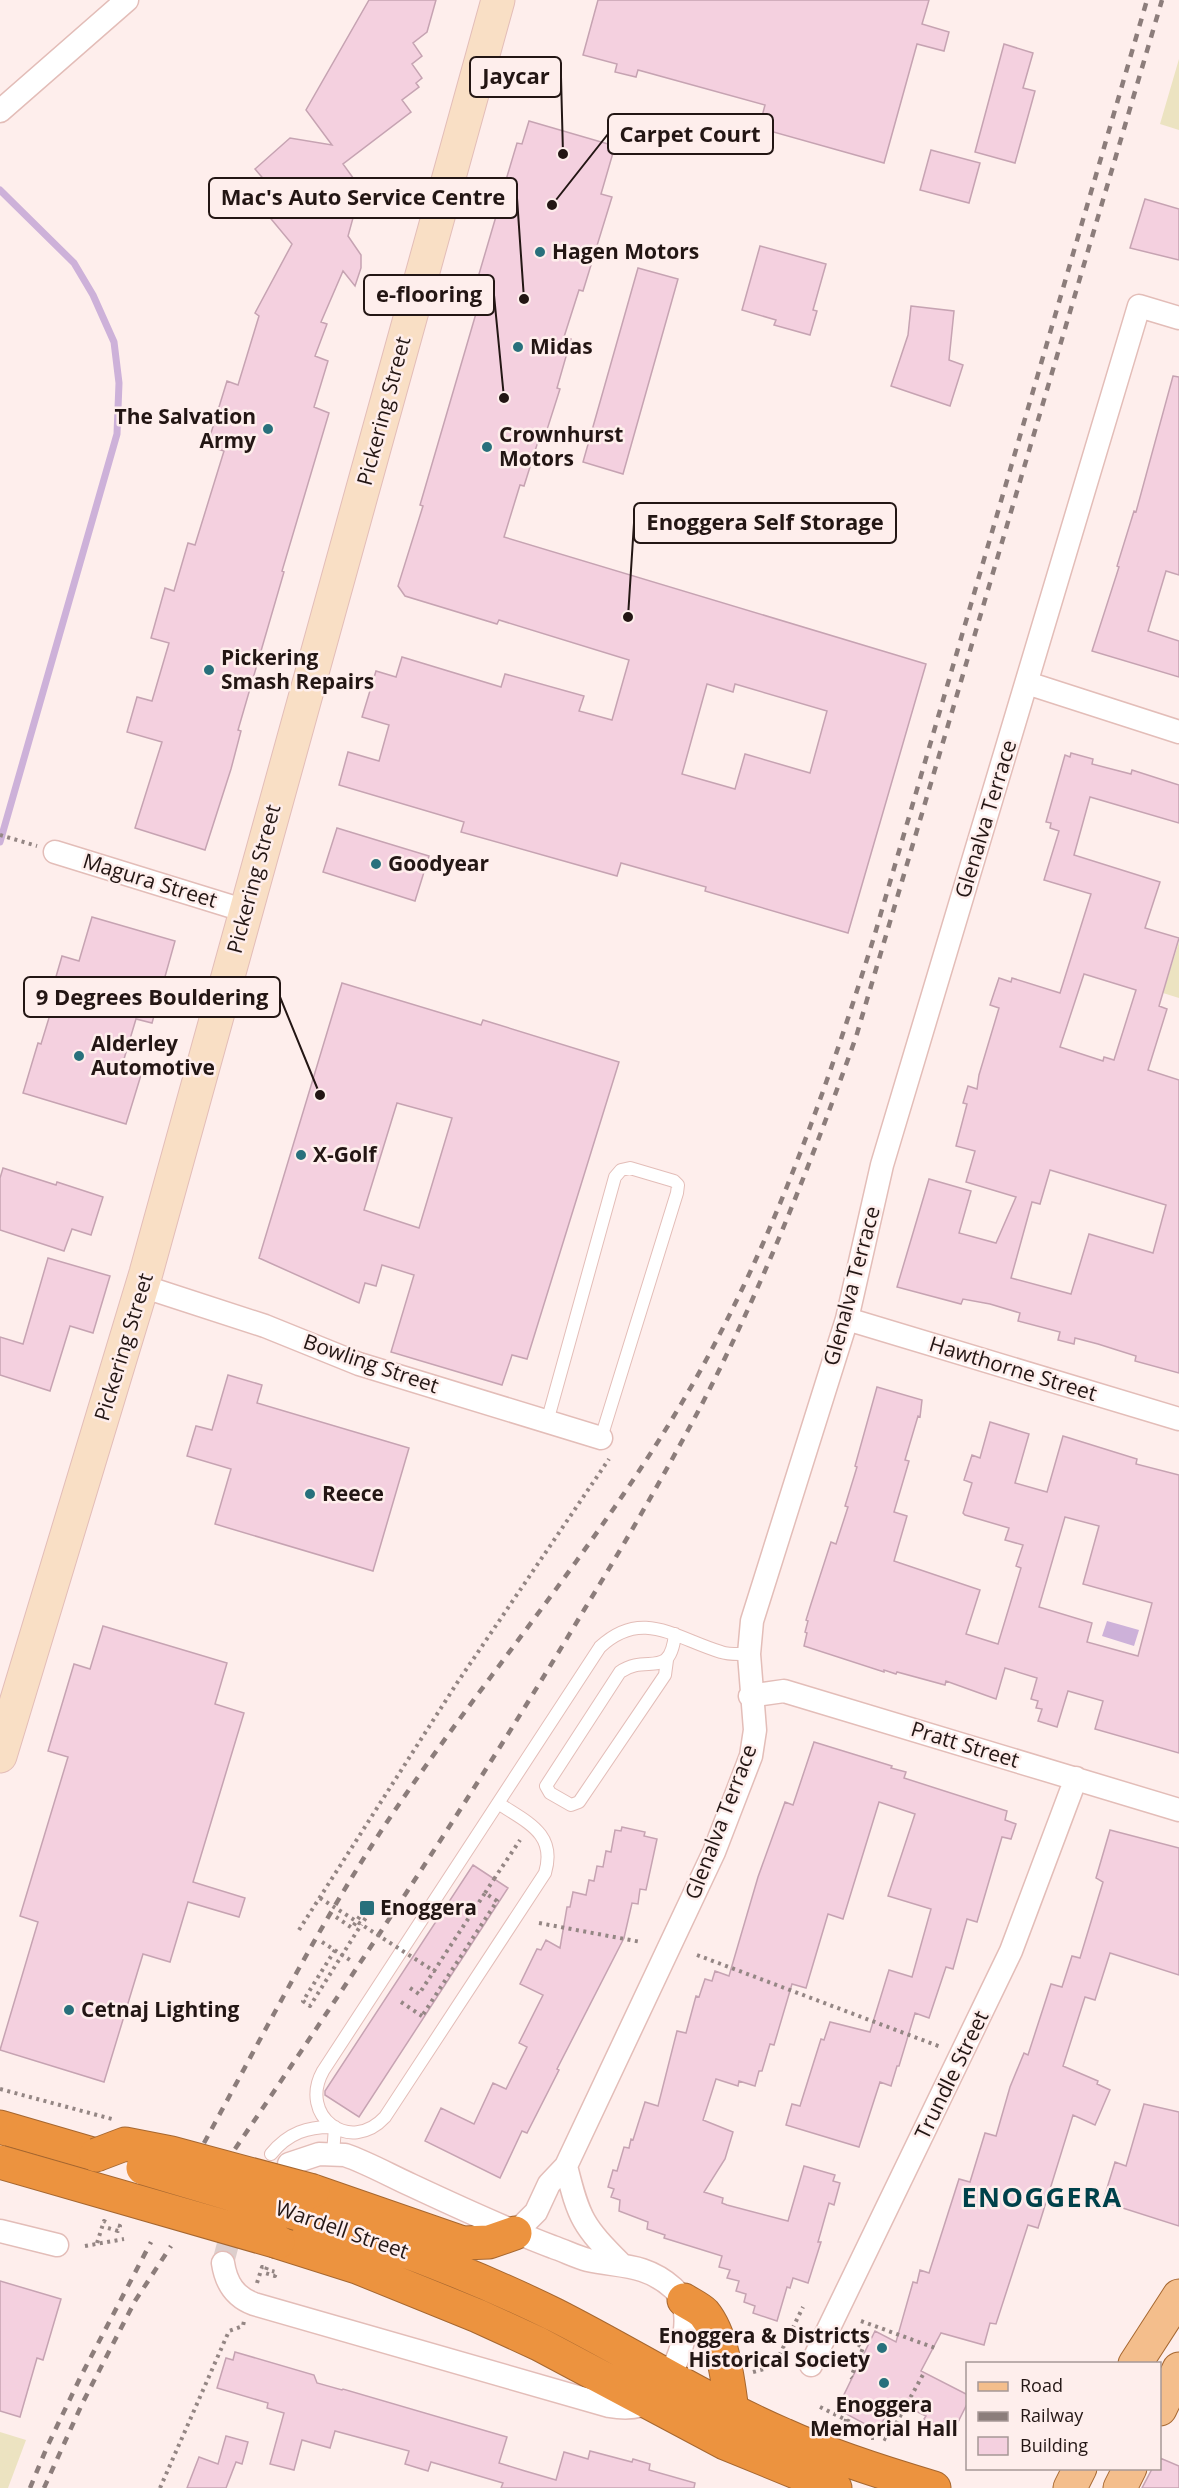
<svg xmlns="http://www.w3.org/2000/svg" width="1179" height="2488" viewBox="0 0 1179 2488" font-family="'Open Sans',sans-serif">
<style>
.green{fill:#ece3c1}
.water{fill:#cdb1d9}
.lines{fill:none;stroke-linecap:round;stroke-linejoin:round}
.stream{stroke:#cdb1d9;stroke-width:7}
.building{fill:#f4d0df;stroke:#c6a3b2;stroke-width:1.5;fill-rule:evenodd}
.street-tunnel{stroke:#ddcecc;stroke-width:22;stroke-dasharray:22 11;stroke-linecap:butt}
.lane-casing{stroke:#e3bdb8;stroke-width:14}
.street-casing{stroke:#e3bdb8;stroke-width:25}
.secondary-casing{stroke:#e3bdb8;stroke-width:35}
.primary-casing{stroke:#a66730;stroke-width:35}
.highway-casing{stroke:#a66730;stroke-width:35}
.path{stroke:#948684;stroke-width:4;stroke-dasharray:3 4.5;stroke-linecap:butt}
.lane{stroke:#fff;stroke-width:12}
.street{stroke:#fff;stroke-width:22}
.secondary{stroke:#f9dfc5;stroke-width:33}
.primary{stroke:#f4be8c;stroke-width:33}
.highway{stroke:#ec933f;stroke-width:33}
.rail{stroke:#8c7d7b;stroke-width:4.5;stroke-dasharray:8 8;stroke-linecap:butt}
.highway-bridge-casing{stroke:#a66730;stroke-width:35;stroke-linecap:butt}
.path-bridge{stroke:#948684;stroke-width:4;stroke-dasharray:3 4.5;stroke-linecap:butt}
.highway-bridge{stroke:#ec933f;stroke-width:33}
.poi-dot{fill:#28707c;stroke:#feeeec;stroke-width:2}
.labels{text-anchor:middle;stroke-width:5;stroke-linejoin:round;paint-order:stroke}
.poi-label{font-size:21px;font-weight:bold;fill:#231614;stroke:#feeeec;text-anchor:start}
.street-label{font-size:21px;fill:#231614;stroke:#feeeec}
.district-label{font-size:27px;font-weight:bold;letter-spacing:1.5px;fill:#00414a;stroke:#feeeec}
.leader{fill:none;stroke:#231614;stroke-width:2}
.callout-dot{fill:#231614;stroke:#feeeec;stroke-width:2}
.callout{fill:#feeeec;stroke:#231614;stroke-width:2}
.callout-label{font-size:22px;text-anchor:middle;font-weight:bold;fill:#231614}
</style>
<rect width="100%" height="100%" fill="#feeeec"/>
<!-- green -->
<path class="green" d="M1179,59v71l-19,-6z
M1179,942v56l-16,-5z
M0,2432l26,8 -18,48h-8z"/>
<!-- water -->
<path class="water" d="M1107,1621l32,9 -5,16 -32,-10z"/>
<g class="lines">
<!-- stream -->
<path class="stream" d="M0,190l74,73 19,32 21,47 5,41 -2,51 -117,408"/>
</g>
<!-- building -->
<path class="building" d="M369,0h67l-9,32 -14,11 9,13 -10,8 10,14 -6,5 3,4 -17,13 9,12 -68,52 18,25 -13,47 13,19v13l-6,18 -12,-15 -22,51 6,2 -12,32 13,5 -14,46 15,6 -47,158 2,1 -46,158 3,1 -10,38 -26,81 -70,-22 27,-86 -35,-10 10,-35 15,4 17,-58 -18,-5 14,-50 9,3 14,-48 7,2 29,-94 -17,-5 20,-65 11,4 21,-69 -4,-3 37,-69 -35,-42 15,-13 -17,-20 35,-31 42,7 -26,-35z
M598,0h331l-7,24 27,8 -5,19 -27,-7 -33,119 -125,-35 6,-23 -127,-35 -2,7 -21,-5 2,-8 -34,-9z
M1004,44l29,9 -10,35 12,3 -20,72 -40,-11z
M529,121l86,25 -14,48 11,3 -29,94 -4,-1 -15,47 7,2 -14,49 3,1 -15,47 -5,-1 -16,51 -4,-1 -16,52 422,127 -78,269 -143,-42 1,-4 -85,-24 -4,13 -156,-44 3,-10 -125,-37 9,-33 31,9 10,-36 -27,-8 14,-46 20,6 6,-20 99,30 4,-13 79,22 -5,15 33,9 17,-60 -130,-40 -2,4 -92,-28 -7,-10 25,-80 -3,-1 57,-195 -8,-2 28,-95 -5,-1 9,-34 5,2 11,-37 5,1zM707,684l26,8 2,-8 92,27 -17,62 -65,-19 -10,35 -53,-15z
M931,150l49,13 -11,40 -49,-13z
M1145,199l34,10v51l-49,-12z
M760,246l66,18 -13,46 4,1 -7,24 -36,-10 2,-5 -34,-10z
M638,268l40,11 -55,195 -40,-12z
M911,306l43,5 -5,49 14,5 -13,41 -59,-20 17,-51z
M1173,376l6,1v198l-13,-4 -18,60 31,10v36l-87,-26 27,-84 -2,-1 17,-55 2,1z
M1071,753l22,6 -1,5 39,10 1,-4 47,15v38l-89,-26 -16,58 86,27 -15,46 34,10 -20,68 8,3 -19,61 31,10v293l-44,-12 1,-5 -38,-12 -23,-6 -1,6 -16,-4 2,-8 -42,-11 2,-8 -30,-9 -27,-5 -2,5 -64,-17 32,-108 42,12 -12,42 37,10 20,-46 -50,-15 9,-31 -19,-5 11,-42 -4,-1 5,-17 9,3 2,-14 20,-67 -9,-3 9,-27 12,4 1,-4 48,15 31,-99 -47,-14 15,-49 -9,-3 1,-5 -5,-1 19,-67 5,2zM1084,974l52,16 -22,70 -10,-3 -1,4 -43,-14zM1050,1170l116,35 -13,48 -64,-19 -18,60 -60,-16 21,-76 8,2z
M337,828l92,28 -14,45 -92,-29z
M92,917l83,24 -23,82 -16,-4 -15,50 20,6 -15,49 -103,-31 15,-50 3,1 15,-49 -5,-1 11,-38 17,5z
M342,983l139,42 2,-5 136,42 -92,297 -15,-4 -10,30 -111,-33 23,-77 -32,-10 -6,21 -11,-3 -6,20 -100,-45zM397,1103l55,15 -33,110 -55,-18z
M3,1168l53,17 1,-3 46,15 -12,38 -19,-6 -8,22 -64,-21v-52z
M48,1258l62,18 -17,57 -23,-7 -20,65 -50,-16v-38l23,7z
M228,1375l34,10 -5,18 152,45 -36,123 -158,-47 16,-55 -44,-13 9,-30 16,4z
M877,1387l45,13 -2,17 -2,-1 -13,44 4,1 -15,51 13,4 -13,45 86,29 -14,44 32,10 23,-76 -5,-2 7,-21 -18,-5 4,-12 -44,-13 -2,-2 9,-30 -8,-3 8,-25 8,3 10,-36 39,12 -14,49 32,9 16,-56 74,23 -1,5 43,11v278l-84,-24 8,-28 -35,-10 -11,36 -19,-6 4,-12 -6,-1 2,-7 -7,-2 6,-21 -32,-10 -9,31 -50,-18 -1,4 -48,-13 -1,2 -12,-4v2l-80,-26 3,-13 -2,-1 3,-11 -2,-1 5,-16 20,-62 5,2 12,-37 -3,-1 12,-39 -2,-1zM1065,1517l34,9 -16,58 69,19 -14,53 -51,-14 5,-19 -53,-16z
M103,1626l124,37 -12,41 29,9 -51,169 52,16 -6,19 -51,-15 -18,60 -27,-8 -39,128 -104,-32 38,-128 -18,-6 48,-159 -20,-6 26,-87 16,5z
M814,1742l78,24 -1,2 15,4 -2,6 103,33 -2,9 11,4 -5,15 -9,-2 -25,85 -10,-3 -14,50 -7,-2 -17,51 -14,-5 -16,53h-2l-6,20 -11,-4 -21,65 -73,-22 6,-21 8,2 21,-67 3,1 6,-18 40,10 19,-62 23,7 19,-68 -43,-13 27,-82 -36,-12 -36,117 -15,-5 -22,74 -14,-4 -18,61 -4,-1 -8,27h-3l-4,15 -16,-5 -1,5 -22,-7 -13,41 30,12 -8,27 -21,33 19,6 -1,5 5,2 61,16 16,-55 31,9 -2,6 7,2 -6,22 -5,-2 -11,39h3l-13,41 -15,-5 -3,10 -3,-1 -10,34 -24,-8 2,-7 -11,-4 2,-8 -10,-3 3,-10 -12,-3 3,-8 -11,-3 3,-11 -58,-18 1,-3 -18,-6 1,-7 -29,-11 1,-11 -9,-3 3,-8 -6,-2 5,-17 4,1 7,-24 5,1 2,-9 2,1 12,-38 13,4 19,-75 9,2 10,-37 3,1 6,-18 7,2 3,-10 14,5 29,-99 27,-75 8,3z
M622,1827l23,5 -1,4 13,3 -11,51 -6,-1 -2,15 -6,-1 -8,35 -67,131 2,1 -32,63 -5,-2 -22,47 -75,-37 16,-33 33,16 19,-41 13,6 21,-42 -8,-4 24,-48 -23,-11 17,-35 4,1 5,-10 14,8 7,-41h3l3,-15 13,3 3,-15 5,1 3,-15 6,1 3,-16 5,1 4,-22 6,1z
M1110,1830l69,18v127l-69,-22 -15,47 -10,-3 -22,69 35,15 -1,3 13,6 -15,35 -22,-10 -35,113 -10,-3 -32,99 -6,-1 -6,22 -43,-12 -20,38 47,24v7l-14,28 -8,-4 -2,3 -20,-10 2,-3 -33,-16 -15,31 -41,-22 38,-78 21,11 17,-60 4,1 3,-13 9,3 30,-94 11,3 15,-49 11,3 14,-49 14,-34 4,2 23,-71 11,3 10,-31 8,2 23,-76 -7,-4z
M473,1865l35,23 -149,229 -34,-22v-4z
M1144,2104l35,8v114l-72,-23 1,-3 -4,-2 11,-36 11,4z
M0,2281l61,18 -18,61 -6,-2 -17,59 -20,-6z
M235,2352l79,23 3,8 25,7 1,-1 164,48 -8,26 26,8 31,9 8,-28 24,7 2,-8 42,11 1,-3 17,5 -1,6 46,13 -1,5h-193l2,-5 -72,-21 -3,9 -23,-7 4,-13 -74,-20 -5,17 -28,-8 -8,30 -24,-6 14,-51 -17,-5 1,-5 -51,-15 9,-30 7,2z
M226,2436l22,6 -6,22 -6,-2 -10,26h-39l12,-31 19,7z
M1160,2458l19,8v22h-37l10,-19h8z"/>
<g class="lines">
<!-- street-tunnel -->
<path class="street-tunnel" d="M223,2263l6,-23 12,-23"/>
<defs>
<path id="lane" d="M547,1422l68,-245 6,-7 9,-2 44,13 4,4 -1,8 -76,245
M667,1660l-2,15 -86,127 -8,3 -21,-12 -4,-7 74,-114c27,-19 50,9 55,-38
M498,1803c28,19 59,30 47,70l-160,244c-35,38 -87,-1 -62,-46l277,-424c42,-39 75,-9 121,5 8,3 19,2 28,2
M271,2154c17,-21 37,-28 64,-27
M333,2154l2,-27"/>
<path id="street" d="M0,111l127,-111
M1027,683l152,49
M55,852l191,59
M142,1286l123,40 94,38 242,74
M847,1319l332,100
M750,1696l34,-5 395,119
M566,2166c13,53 17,60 55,98
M0,2231l57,14
M515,2233l21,-21 13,-28 17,-18 148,-314 37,-96 4,-26 -6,-76 3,-33 95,-302 35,-154 257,-859 40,12
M223,2263c3,20 12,34 31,41l355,102c12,2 30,3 40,-5 26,-21 53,-87 24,-113 -28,-25 -54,-21 -85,-28 -12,-3 -23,-9 -35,-13 -48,-18 -95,-40 -142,-62 -22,-10 -43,-22 -66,-30l-26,-1 -30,10
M811,2365l200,-414 65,-173"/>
<path id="secondary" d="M0,1756l146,-483 352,-1273"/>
<path id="primary" d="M1135,2364l44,-68
M1160,2409l19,-40
M1070,2488l10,-20
M1120,2488l10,-20"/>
<path id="highway" d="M0,2127l96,28
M313,2191l150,52 26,-1 26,-9
M298,2214c88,28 174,60 257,101 77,39 150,86 229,120 48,22 99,38 150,53
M278,2242l79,25 121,49 61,28 186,99 110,45
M684,2300c6,4 15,8 20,13 19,23 24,68 28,98"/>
</defs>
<!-- lane casing -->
<use href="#lane" class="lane-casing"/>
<!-- street casing -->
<use href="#street" class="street-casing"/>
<!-- secondary casing -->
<use href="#secondary" class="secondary-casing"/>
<!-- primary casing -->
<use href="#primary" class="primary-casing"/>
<!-- highway casing -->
<use href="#highway" class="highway-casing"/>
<!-- path -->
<path class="path" d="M0,835l37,11
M494,1879l26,-39
M336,1917l16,11 16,-24 5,3 -12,18
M539,1923l102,19
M299,1930l158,-247 152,-224
M322,1942l28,18
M697,1955l244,92
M410,1988l9,6 15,-23
M401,2002l21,14
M0,2089l112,30
M108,2228l10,3 2,-5 -4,-1
M97,2243l7,-22 2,1
M85,2246l39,-7
M267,2267l-2,6 10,3 1,-4 -4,-1
M257,2283l5,-16 3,1
M861,2321l74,27
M852,2340l11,8 -12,29 1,1
M776,2362l27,-55
M753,2372l11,-3
M820,2407l57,28
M846,2419l-1,7 5,5
M871,2438h4l2,-3 10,5 38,-69
M160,2488l69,-157 14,-5 1,-5"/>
<!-- lane -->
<use href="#lane" class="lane"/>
<!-- street -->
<use href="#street" class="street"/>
<!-- secondary -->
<use href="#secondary" class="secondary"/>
<!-- primary -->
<use href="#primary" class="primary"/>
<!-- highway -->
<use href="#highway" class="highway"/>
<!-- rail -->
<path class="rail" d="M204,2143c59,-108 115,-218 183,-321 97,-145 212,-277 300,-428 83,-143 138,-300 187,-457l273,-937
M235,2149c120,-177 239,-355 349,-539 41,-67 81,-136 118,-206 61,-118 109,-241 154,-367l306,-1037
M30,2488l17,-41 34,-71 70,-134
M44,2488l38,-84 53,-103 36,-55"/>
<defs>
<path id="highway-bridge" d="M96,2155l29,-11 46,9 142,38
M0,2162l278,80
M143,2168l155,46"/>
</defs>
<!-- highway-bridge casing -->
<use href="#highway-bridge" class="highway-bridge-casing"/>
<!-- path-bridge -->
<path class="path-bridge" d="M485,1893l9,-14
M320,1898l114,73 51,-78 12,8 -75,115
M335,1950l-32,51 7,5 51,-81"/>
<!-- highway-bridge -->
<use href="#highway-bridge" class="highway-bridge"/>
</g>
<!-- markers -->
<g class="poi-dot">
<circle cx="540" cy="252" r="6"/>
<circle cx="518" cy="347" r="6"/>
<circle cx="268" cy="429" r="6"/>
<circle cx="487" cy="447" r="6"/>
<circle cx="209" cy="670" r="6"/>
<circle cx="376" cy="864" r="6"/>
<circle cx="79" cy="1056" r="6"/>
<circle cx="301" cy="1155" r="6"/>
<circle cx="310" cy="1494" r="6"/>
<rect x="359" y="1900" width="16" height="16" rx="3"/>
<circle cx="69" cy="2010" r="6"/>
<circle cx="882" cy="2348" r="6"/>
<circle cx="884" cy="2383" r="6"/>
</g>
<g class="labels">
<!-- poi labels -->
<g class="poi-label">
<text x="552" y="259">Hagen Motors</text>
<text x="530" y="354">Midas</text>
<text x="256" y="424" text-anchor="end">The Salvation<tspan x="256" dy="24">Army</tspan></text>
<text x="499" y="442">Crownhurst<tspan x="499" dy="24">Motors</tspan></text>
<text x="221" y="665">Pickering<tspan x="221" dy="24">Smash Repairs</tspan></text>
<text x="388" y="871">Goodyear</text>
<text x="91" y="1051">Alderley<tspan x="91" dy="24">Automotive</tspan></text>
<text x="313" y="1162">X-Golf</text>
<text x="322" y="1501">Reece</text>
<text x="380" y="1915">Enoggera</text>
<text x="81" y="2017">Cetnaj Lighting</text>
<text x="870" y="2343" text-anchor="end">Enoggera &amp; Districts<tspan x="870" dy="24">Historical Society</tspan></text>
<text x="884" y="2412" text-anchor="middle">Enoggera<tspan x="884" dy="24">Memorial Hall</tspan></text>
</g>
<!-- street labels -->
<g class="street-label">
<text transform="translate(384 411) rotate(-75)" y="7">Pickering Street</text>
<text transform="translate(986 819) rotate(-73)" y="7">Glenalva Terrace</text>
<text transform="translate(254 879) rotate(-75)" y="7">Pickering Street</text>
<text transform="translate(150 881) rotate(17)" y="7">Magura Street</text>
<text transform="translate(852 1286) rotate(-75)" y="7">Glenalva Terrace</text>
<text transform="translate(124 1347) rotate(-73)" y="7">Pickering Street</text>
<text transform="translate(371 1364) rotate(19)" y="7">Bowling Street</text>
<text transform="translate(1013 1369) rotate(17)" y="7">Hawthorne Street</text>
<text transform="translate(965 1745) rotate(17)" y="7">Pratt Street</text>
<text transform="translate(721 1822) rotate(-69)" y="7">Glenalva Terrace</text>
<text transform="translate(952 2075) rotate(-64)" y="7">Trundle Street</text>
<text transform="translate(342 2230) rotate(19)" y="7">Wardell Street</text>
</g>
<!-- district labels -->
<g class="district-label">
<text x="1042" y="2207">ENOGGERA</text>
</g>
</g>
<!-- callouts -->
<path class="leader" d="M563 154L561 77M552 205L608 134M524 299L517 198M504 398L494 295M628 617L634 523M320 1095L280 997"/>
<g class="callout-dot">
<circle cx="563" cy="154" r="6"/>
<circle cx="552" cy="205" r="6"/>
<circle cx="524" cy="299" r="6"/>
<circle cx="504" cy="398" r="6"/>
<circle cx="628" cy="617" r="6"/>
<circle cx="320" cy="1095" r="6"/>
</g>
<g class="callout">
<rect x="470" y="57" width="91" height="40" rx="6"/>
<rect x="608" y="114" width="165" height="40" rx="6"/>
<rect x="209" y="178" width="308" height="40" rx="6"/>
<rect x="364" y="275" width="130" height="40" rx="6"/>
<rect x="634" y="503" width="262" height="40" rx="6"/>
<rect x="24" y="977" width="256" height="40" rx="6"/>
</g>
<g class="callout-label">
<text x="516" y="84">Jaycar</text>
<text x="690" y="142">Carpet Court</text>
<text x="363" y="205">Mac's Auto Service Centre</text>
<text x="429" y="302">e-flooring</text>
<text x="765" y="530">Enoggera Self Storage</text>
<text x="152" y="1005">9 Degrees Bouldering</text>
</g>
<!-- legend -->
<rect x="966" y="2362" width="195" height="108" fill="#feeeec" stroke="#a69896" stroke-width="1.5"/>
<rect x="978" y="2382" width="30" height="9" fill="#f4be8c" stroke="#a69896" stroke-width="1.5"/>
<text x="1020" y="2392" font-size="18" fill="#231614">Road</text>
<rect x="978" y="2412" width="30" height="9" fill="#8c7d7b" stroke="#a69896" stroke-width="1.5"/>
<text x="1020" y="2422" font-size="18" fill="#231614">Railway</text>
<rect x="978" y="2437" width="30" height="18" fill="#f4d0df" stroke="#a69896" stroke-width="1.5"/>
<text x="1020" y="2452" font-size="18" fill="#231614">Building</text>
</svg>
